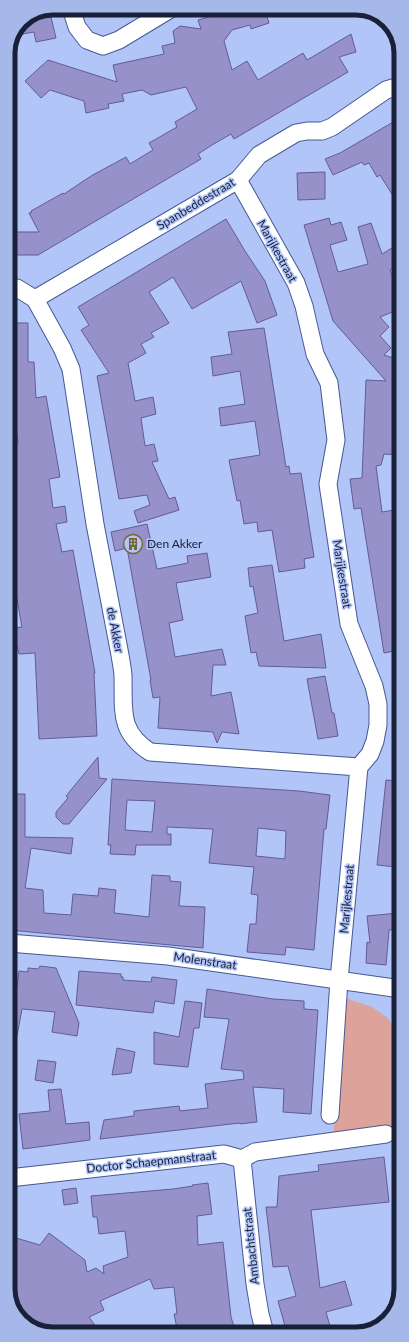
<svg xmlns="http://www.w3.org/2000/svg" width="409" height="1342" viewBox="0 0 409 1342" font-family="Lato,sans-serif">
<style>
.green{fill:#dda39a}
.building{fill:#9791c9;stroke:#635b97;fill-rule:evenodd}
.lines{fill:none;stroke-linecap:round;stroke-linejoin:round}
.minor-casing{stroke:#465992;stroke-width:19}
.minor{stroke:#fff;stroke-width:17}
.labels{text-anchor:middle;stroke-width:3;stroke-linejoin:round;paint-order:stroke}
.street-label{font-size:12px;fill:#192139;stroke:#b2c5f8}
.poi-label{font-size:12px;fill:#192139;stroke:#b2c5f8;text-anchor:start}
.rim{fill:none;stroke:#192139;stroke-width:5}
</style>
<rect width="100%" height="100%" fill="#b2c5f8"/>
<!-- green -->
<path class="green" d="M339,996l33,11 16,11 4,7v11l9,22v67l-15,7 -53,5 3,-28z"/>
<!-- building -->
<path class="building" d="M207,8h57l5,15 -18,6 -1,-4 -18,5 -8,11 8,29 15,-9 11,19 45,-27 4,7 44,-26 5,18 -17,5 9,15 -114,67 -3,-5 -19,11 -14,9 3,5 -163,96h-30v-23h31l-10,-19 3,-1 -1,-1 32,-18 1,1 27,-18 35,-19 4,7 23,-14 -4,-7 28,-16 -2,-5 22,-13 -11,-22 -35,8 -9,-5 -20,4 2,7 -16,3 1,4 -23,5 -2,-12 -34,-11 -9,8 -16,-17 23,-21 69,22 -4,-17 51,-11 -2,-8 13,-3 -2,-12 7,-5 21,3 -3,-9 11,-3z
M50,13l6,25 -20,4 -2,-10 -11,2 -3,-11 1,-2 18,-7 1,2z
M400,118v89l-20,-32 -3,2 -8,-14 -5,2 -2,-3 -29,13 -8,-16 15,-6z
M325,172v27l-27,1 -1,-27z
M329,218l2,7 10,-3 6,18 -17,5 8,27 30,-8 -10,-37 13,-4 11,31 18,-11v22l-10,5 10,28v11l-20,8 9,10 -9,9 11,12 -7,7 16,5v95l-16,-1 -3,11 -5,1 6,46 18,-3v109l-3,1 3,18v13l-16,3 -23,-145 -7,1 -4,-30 12,-1 4,-98 20,1 -53,-60 -29,-96z
M226,219l19,32 20,30 12,34 -20,8 -16,-42 -49,28 -19,-32 -24,15 20,31 -18,10 3,4 -13,7 5,9 -18,10 7,38 18,-4 3,17 -15,4 4,28 9,-2 4,17 -6,1 17,37 6,-2 4,13 -41,13 -4,-12 16,-6 -3,-10 -28,4 -22,-123 12,-3 -28,-43 8,-5 -11,-18z
M8,323h20v39h6l2,36 10,-2 14,81 -11,2 4,29 12,-2 2,16 -11,2 6,28 11,-2 22,123h-1l3,63 -58,3 -4,-86 -16,1 -2,-9 -8,1v-17l13,-2 -9,-50 -4,1v-133l9,-2 -5,-38h-5v-14h4v-29l-4,1z
M264,328l22,139 3,-1 1,8 11,-1 13,84 -10,2 1,9 -26,4 -7,-42 -14,2 -1,-10 -13,2 -4,-24 -3,1 -8,-41 31,-5 -5,-34 -34,5 -2,-18 26,-4 -5,-33 -27,5 -2,-19 21,-3 -4,-22z
M147,524l10,45 31,-6 -1,-7 20,-3 4,24 -35,6 7,37 -14,3 6,34 47,-8 4,16h-13l-2,31 20,-4 8,42 -17,-2 -5,11 -4,-11 -55,-4 2,-31 -7,1 -3,-18h1l-24,-132 -12,3 -4,-19z
M272,565l12,76 37,-7 5,34 -67,-2 -3,-14 -5,1 -6,-37 13,-3 -5,-27 -3,1 -2,-19z
M325,676l7,37h2l4,23 -20,3 -11,-60z
M98,757l1,21 8,1 -38,45h-6l-7,-7v-5l12,-14 -2,-2z
M112,779l187,12 31,4 -4,34h-2l-10,121 -28,-3 -1,8 -38,-3 3,-28h6l2,-29 -7,-1 3,-27 -45,-4 4,-34 -46,-2v7h4v11h-35l-1,10 -25,-1 1,-9h-3zM127,800l28,1 -3,31 -27,-2zM258,828l28,3 -1,28 -29,-3z
M386,780l14,1v77h-3l-1,9 -19,-2z
M9,794h16v43l48,1 -2,16 -40,-6 -6,40 18,2 1,23 27,2 2,-21 25,2 1,-8 17,2 -2,23 35,4 3,-42 18,1v5l11,1 -2,24 26,1 -2,41 -194,-18z
M398,913l1,16 -10,1 -3,35 -20,-2 1,-21 3,1 -3,-27z
M40,966l16,2 23,55 -2,13 -25,-4 3,-20 -33,-3 -5,27h-8v-51l8,2 2,-16 9,1v-4l10,1z
M79,971l42,3v3h2v3l28,2 1,-5 25,3 -3,24 -19,-3 -2,12 -77,-8z
M207,989l66,10 31,2v8l14,1 -7,104 -28,-2 1,-23 -31,-2 4,35 -17,2v-1l-140,16 4,-19 30,-4v-5l45,-5 1,5 28,-3 -3,-24 39,-5 -1,-8 -22,-2 8,-50 -25,-2z
M185,1001l17,2 -3,25h-5l-6,39 -34,-3v-32l25,5z
M117,1048l18,4 -4,21 -19,2z
M38,1060l18,2 -3,21 -18,-3z
M61,1089l5,35 23,-2 1,18 -67,9 -4,-35 31,-3 -2,-21z
M384,1157l5,45 -78,8 9,78 25,-7 7,24 -26,7 6,21h-45l-9,-32 18,-5 -8,-30 -15,1 -7,-60h11l2,-31 40,-5 -1,-6z
M208,1183l4,31 -15,2 1,29 25,-3 8,75 5,16h-58l-4,-19h3l-3,-27 -20,2 -4,-10 -50,22 4,9 -15,7 12,17h-51l-12,-5 -8,-11 -18,-14 -3,-4v-64l31,9 9,-12 36,27 2,12 9,-4 8,6 -1,-8 25,-9 -3,-26 -26,3 -2,-17h-4l-2,-21 82,-7 20,-3 -1,-1z
M76,1188l2,15 -14,2 -2,-15z"/>
<g class="lines">
<defs>
<path id="minor" d="M71,8l6,19 10,13 16,6 16,-6 53,-32
M238,180l58,103 8,23 11,48 14,29 7,57 -8,44 21,140 25,62 4,18v21l-3,16 -5,13 -11,13 -20,213 -9,135
M8,288h9l18,11 203,-119 21,-25 37,-22 11,-2h15l10,-4 54,-37 14,-4
M35,299l27,49 9,21 24,155 25,131c1,7 3,15 3,22 1,33 -5,54 27,75l209,15
M9,943l159,13 233,33
M242,1159l13,125 5,30 5,19
M9,1178l215,-24 18,5 13,-7 131,-18"/>
</defs>
<!-- minor casing -->
<use href="#minor" class="minor-casing"/>
<!-- minor -->
<use href="#minor" class="minor"/>
</g>
<!-- icons -->
<defs>
<symbol id="building-ring" viewBox="-11 -11 22 22"><circle r="9.5" fill="#b2c5f8" stroke="#786533" stroke-width="1.5"/><path d="M-4-6H4V6H1V3H-1V6H-4ZM-2.5-4.3h1.7v1.8h-1.7ZM.8-4.3h1.7v1.8H.8ZM-2.5-1h1.7V.8h-1.7ZM.8-1h1.7V.8H.8Z" fill="#786533"/></symbol>
</defs>
<g fill-rule="evenodd">
<use href="#building-ring" x="122" y="533" width="22" height="22"/>
</g>
<g class="labels">
<!-- street labels -->
<g class="street-label">
<text transform="translate(196 204) rotate(-31)" y="4">Spanbeddestraat</text>
<text transform="translate(277 251) rotate(61)" y="4">Marijkestraat</text>
<text transform="translate(342 574) rotate(81)" y="4">Marijkestraat</text>
<text transform="translate(115 630) rotate(79)" y="4">de Akker</text>
<text transform="translate(347 899) rotate(-85)" y="4">Marijkestraat</text>
<text transform="translate(205 961) rotate(8)" y="4">Molenstraat</text>
<text transform="translate(151 1162) rotate(-6)" y="4">Doctor Schaepmanstraat</text>
<text transform="translate(251 1246) rotate(-96)" y="4">Ambachtstraat</text>
</g>
<!-- poi labels -->
<g class="poi-label">
<text x="147" y="548">Den Akker</text>
</g>
</g>
<!-- crop -->
<path d="M0 0H409V1342H0ZM53 15H356A38 38 0 0 1 394 53V1289A38 38 0 0 1 356 1327H53A38 38 0 0 1 15 1289V53A38 38 0 0 1 53 15Z" fill="#a6b8e9" fill-rule="evenodd"/>
<path class="rim" d="M53 15H356A38 38 0 0 1 394 53V1289A38 38 0 0 1 356 1327H53A38 38 0 0 1 15 1289V53A38 38 0 0 1 53 15Z"/>
</svg>
